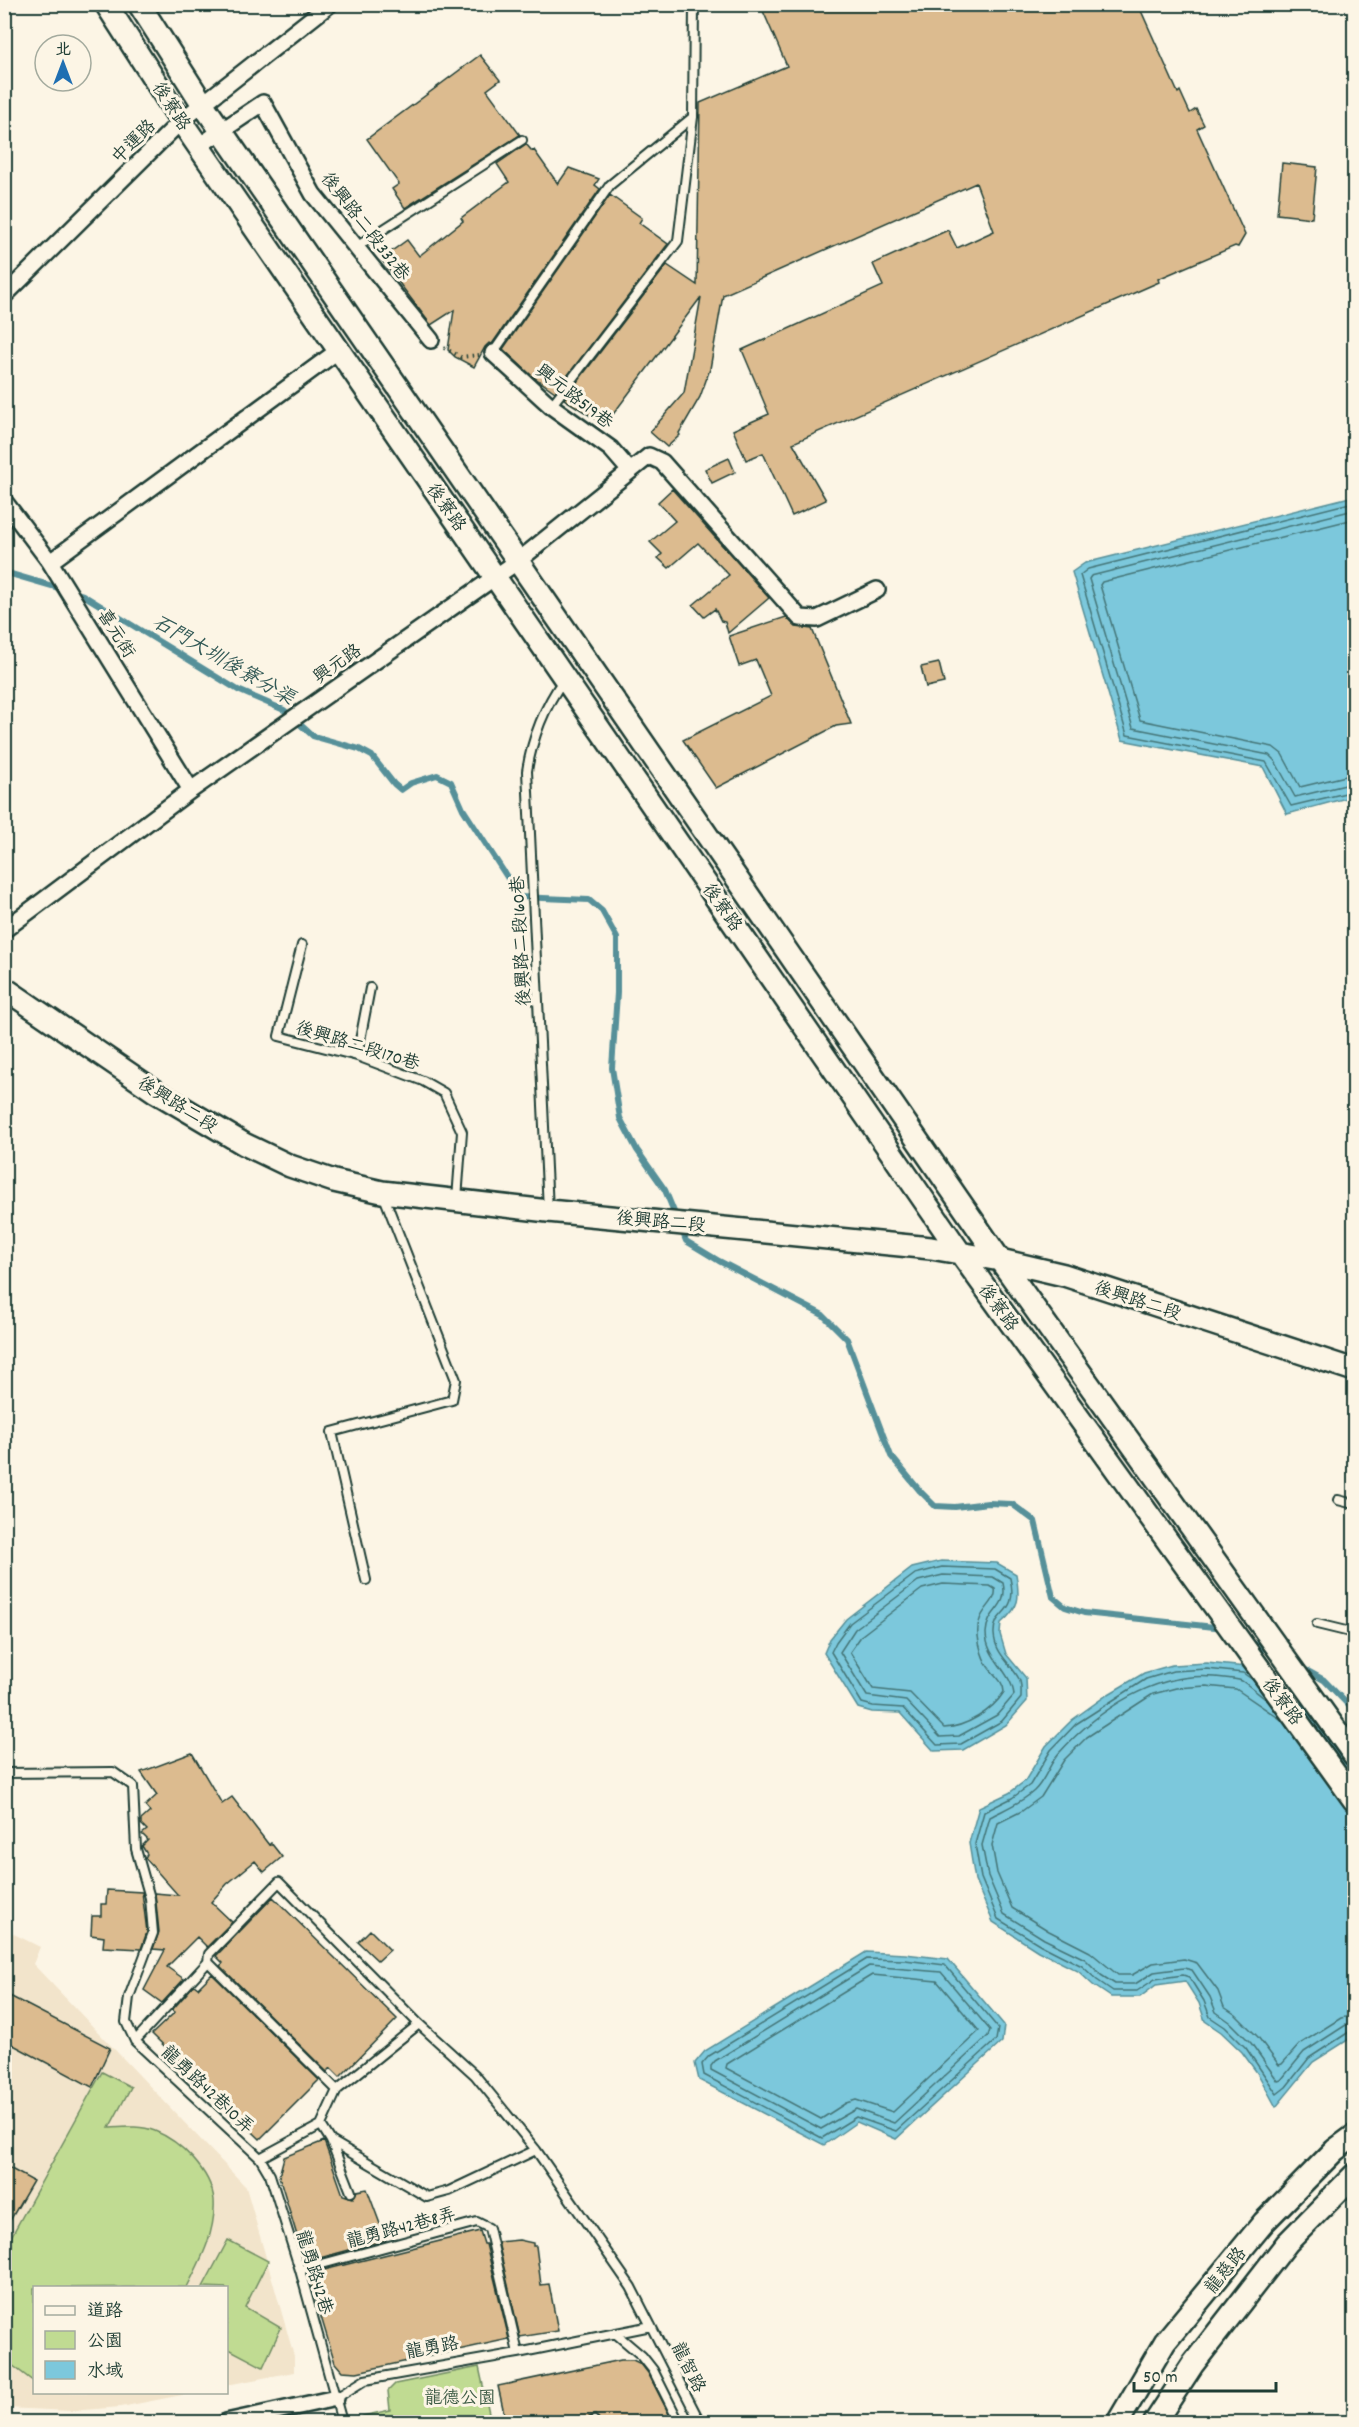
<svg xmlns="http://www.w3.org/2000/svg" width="1359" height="2427" viewBox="0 0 1359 2427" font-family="Dekko,'LXGW WenKai TC',sans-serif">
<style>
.built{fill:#f2e4cb}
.green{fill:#c0db92;stroke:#708c63;stroke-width:1.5}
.water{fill:#7cc8dc;stroke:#579099;stroke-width:1.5}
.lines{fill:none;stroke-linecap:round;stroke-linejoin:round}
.shore{stroke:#447577;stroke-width:1.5}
.stream{stroke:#579099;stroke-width:6}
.building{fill:#dcbb8f;stroke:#1f3d34;stroke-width:1.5}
.lane-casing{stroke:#1f3d34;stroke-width:12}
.street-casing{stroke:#1f3d34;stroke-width:20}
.secondary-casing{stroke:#1f3d34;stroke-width:26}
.path{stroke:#1f3d34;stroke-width:4;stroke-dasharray:1.5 4.5;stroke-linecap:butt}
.lane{stroke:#fcf5e5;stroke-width:8}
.street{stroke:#fcf5e5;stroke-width:15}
.secondary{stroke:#fcf5e5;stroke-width:21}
.labels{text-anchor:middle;stroke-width:6;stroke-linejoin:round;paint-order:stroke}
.street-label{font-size:18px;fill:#1f3d34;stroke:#fcf5e5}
.park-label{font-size:18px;fill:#3f5d47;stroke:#fcf5e5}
.water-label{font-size:20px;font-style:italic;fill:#325956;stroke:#fcf5e5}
</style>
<rect width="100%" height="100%" fill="#fcf5e5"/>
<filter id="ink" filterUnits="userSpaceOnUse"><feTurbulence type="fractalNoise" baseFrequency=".0167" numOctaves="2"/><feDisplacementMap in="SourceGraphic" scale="12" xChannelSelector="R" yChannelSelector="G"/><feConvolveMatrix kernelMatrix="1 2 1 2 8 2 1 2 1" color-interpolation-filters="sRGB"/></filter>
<g filter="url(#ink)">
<!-- built -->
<path class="built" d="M4,1929l36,18 -7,17 213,223 48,169v16l-67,13 -1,-97h-192v104l158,1 -71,14 -50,4 -66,-3z"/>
<!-- green -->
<path class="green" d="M102,2072l29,15 -22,41c15,-1 32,-3 46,3 25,10 56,40 59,69 2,32 -13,60 -27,87l-153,1v94l-22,-17 -7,-8v-109z
M228,2240l40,21 -23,46 36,21 -18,39 -36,-19 -1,-60 -23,-1z
M479,2367l12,55h-132l4,-6 27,-6 -2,-19 7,-7z"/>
<!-- water -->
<path class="water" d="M1354,496v300l-67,18 -24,-47 -141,-27 -50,-168 13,-9z
M941,1561l56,2 19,11c4,24 4,33 -15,49l-1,11 6,20 20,24 1,23 -21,24 -43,25 -29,1 -34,-38 -28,-1 -14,-4 -34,-55 6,-14 16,-20 66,-51z
M1207,1663l39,4 42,33 43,12 23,46v278l-41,26 -37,45 -18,-33 -16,-22 -21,-20 -16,-11 -6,-18 -14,-22 -29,4 -16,12h-29l-18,-12 -15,-14 -40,-20 -45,-29 -18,-42 -6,-37 10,-36 30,-14 16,-12 21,-35 26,-26 35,-25 37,-22 28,-8z
M866,1952l39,2 43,5 56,66 -2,17 -106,97 -39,-17 -33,23 -125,-65 -4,-17 10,-12z"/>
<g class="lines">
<!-- shore -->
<path class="shore" d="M1354,502l-266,67 -8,6 47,160 139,27 25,44 63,-15
M1354,510l-263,66 -2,3 44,149 136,27 6,6 20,36 59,-14
M1354,519l-252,63 -2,3 40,135 133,27 9,7 18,33 54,-13
M942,1567l53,2 15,9c9,38 -17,31 -16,56 1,20 17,29 25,45 3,5 2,13 2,19l-19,23 -41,23 -24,1 -34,-37 -30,-2 -11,-3 -31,-51 5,-10 14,-19 65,-49z
M943,1575l50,2 10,6c6,26 -16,26 -17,50 0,25 26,39 28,62l-17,20 -38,21 -19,1 -34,-36 -39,-5 -27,-44 15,-23 63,-48z
M943,1584l47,2 5,3c3,15 -20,21 -17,47 1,10 5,24 11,32 6,8 15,14 15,24 -12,19 -38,35 -60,36l-34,-35 -37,-4 -23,-37 12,-17 60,-46z
M1253,1680l-10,-7 -36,-4 -34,2 -27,8 -70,45 -25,26 -21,35 -18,13 -28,14 -9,32 6,34 17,41 43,26 41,21 15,14 16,11h24l18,-12 28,-4 6,2 15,24 6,16 15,10 21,21 31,46 9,-7 23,-29 40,-26 5,-1
M1268,1701c-8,-6 -17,-14 -26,-20 -7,-3 -19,-3 -27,-4 -60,-6 -117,33 -156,76 -10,11 -14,28 -25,38 -13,12 -29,18 -44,26l-8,28 6,31 16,38 40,25 41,20 16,16 14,9h20l19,-12 30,-4 8,2 18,27 6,15 14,10 21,21 27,38 3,-1 23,-28 42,-27 8,-1
M1283,1721l-47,-32 -30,-3 -30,2 -23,6 -66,43 -23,23 -23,37 -19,14 -24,12 -6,22 5,28 15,35 37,23 41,21 28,23h14l21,-12 31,-4 13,4 21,28 6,16 12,8 22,22 21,28 3,-1 18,-20 41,-26 13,-3
M867,1959l38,1 40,5 53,63 -2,12 -100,91 -40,-14 -34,21 -118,-63 -2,-11 7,-8z
M869,1966l72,6 49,58 -2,6 -94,87 -38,-14 -35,20 -110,-59v-4l4,-5z
M872,1975l65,6 42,50 -86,81 -37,-12 -10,3 -25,16 -95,-51 1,-4z"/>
<!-- stream -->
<path class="stream" d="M4,572l79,23 155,95 46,20 29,26 46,13 13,7 22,28 7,6 10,-7 26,-8 14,7 12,27 57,88 69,3 13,11 15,27v55l-5,75 8,50 17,32 28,40 12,29
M681,1228l5,13 33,20 104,54 24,24 44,117 29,35 15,15 20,1 33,-4 24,1 23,17 18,76 12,10 19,6 140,15
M1249,1641l22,11
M1302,1668l22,12 30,31"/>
</g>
<!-- building -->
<path class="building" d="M760,4h378l40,89 2,-2 10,22 6,-4 8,16 -7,4 48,106 -7,12 -3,-1 -77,33 1,3 -366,161 33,57 -34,16 -29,-63 -17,7 -13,-30 36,-16 -27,-64 141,-64 -10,-22 75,-34 9,18 37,-17 -18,-48 -253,112 -13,74 -10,28 -21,36 1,2 -13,12 -17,-15 34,-39 17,-96 -96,128 -41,-26 103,-134 30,20 3,-182 87,-37z
M480,55l20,25 -13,10 33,45 -115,73 -13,-19 7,-5 -32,-45z
M526,144l6,7 2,-1 24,34 11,-16 30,11 -4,6 5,4 -108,155 -3,-1 -4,4 -11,20 -19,-10 -7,-7 6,-40 -23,15 -50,-66 26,-19 12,16 44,-35 -2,-3 48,-36 -12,-18z
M1282,163l35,4 -5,51 -35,-4z
M610,195l32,23 -3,5 29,21 -113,148 -24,-17 -28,-26z
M729,458l6,14 -23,11 -7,-14z
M672,489l97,109 -41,35 -3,-11 -4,-1 -6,-12 -11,8 -11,-12 36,-30 -31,-32 -29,25 -11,-10 4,-4 -12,-12 25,-21 -17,-19z
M786,617l10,10 16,2 39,95 -15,2 -120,62 -33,-48 88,-44 -15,-36 -17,6 -10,-30z
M939,663l5,20 -18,4 -5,-20z
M192,1753l30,51 10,-7 37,48 2,-2 11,14 -18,15 -9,-11 -28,23 -16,18 21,20 -25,25 -10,-10 -30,30 17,12 -22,24 -18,-13 21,-40 -12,-1 6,-17 -4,-39 23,2 -33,-37 2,-4 -5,-8 6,-6 -6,-6 5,-4 -6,-6v-4l9,-8 -5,-6 12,-11 -16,-23z
M107,1890l35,2 5,40 -6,17 -38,-2 1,-10 -13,-2 1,-19h9v-12h5z
M273,1897l124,122 -57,58 -9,-9 -4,4 -107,-106 3,-3 -7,-7z
M370,1930l20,20 -12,11 -20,-19z
M212,1974l107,106 -59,59 -108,-105 23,-22 -3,-2 22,-25 4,3z
M4,1993l106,55 -18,39 -88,-47z
M324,2141l19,54 10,3 4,-7 10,-2 19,51 -81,22 -26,-86 5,-19z
M4,2165l29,16 -29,50z
M480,2231l4,13h2l23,95 -152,33 -15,-1 -7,-8 -27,-89z
M519,2240l14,3v3h3l5,39 8,-1 9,47 -38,6 -22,-95z
M621,2360h12l8,4 7,9 25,49h-72l-6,-7 -6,2 -1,5h-82l-8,-36z"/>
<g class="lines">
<defs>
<path id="lane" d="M356,247l166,-107
M493,353l117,-168 83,-68 1,-113
M551,406l127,-165 15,-124
M302,945l-23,91 78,20 66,25 21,12 18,39 -5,67
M357,1056l13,-68
M4,1064l3,-71
M548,1210l-21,-439c5,-32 18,-65 37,-92
M1338,1500l16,4
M366,1580l-34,-148 120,-32 4,-20 -73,-186
M1317,1624l37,9
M4,1773l109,-1 20,14 3,63 14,49 3,35 -24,64 -3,25 9,19 125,117 10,17 30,95 42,152
M208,1962l129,128
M135,2041l73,-79 1,-8 70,-72 140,142 56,51 61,75 95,137 69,135
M321,2125l10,16 20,51
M331,2141l96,56 22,-6 87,-41
M260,2158l61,-33 16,-35 82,-66
M300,2270l177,-48 12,6 29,125
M615,2333l27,23 11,14 26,52
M336,2398l29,-18 153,-27 133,-27
M594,2421l1,1"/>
<path id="street" d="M199,146l64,-43 50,91 118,146
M4,296l177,-175 149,-117
M493,353l58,53 60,43 19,22
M4,501l46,61 141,228
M50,562l289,-212
M4,930l187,-140 327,-229 131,-105 13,6 138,156 17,1 60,-29
M226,2422l110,-24"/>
<path id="secondary" d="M106,4l75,117 780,1133 393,546
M139,4l63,99 798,1157 354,495
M4,988l152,104 88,52 46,22 44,15 48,11 166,19 383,37 69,12 64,15 290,95
M1118,2422l47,-80 99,-120 71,-72 19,-14
M1155,2422l38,-58 94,-121 67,-68"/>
</defs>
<!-- lane casing -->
<use href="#lane" class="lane-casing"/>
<!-- street casing -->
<use href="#street" class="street-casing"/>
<!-- secondary casing -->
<use href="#secondary" class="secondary-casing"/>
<!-- path -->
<path class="path" d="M444,348l17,9 18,-2"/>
<!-- lane -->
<use href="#lane" class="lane"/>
<!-- street -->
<use href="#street" class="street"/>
<!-- secondary -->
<use href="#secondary" class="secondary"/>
</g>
</g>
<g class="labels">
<!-- street labels -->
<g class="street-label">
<text transform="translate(172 106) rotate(57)" y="6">後寮路</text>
<text transform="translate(133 141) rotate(-45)" y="6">中運路</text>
<text transform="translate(366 226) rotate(52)" y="6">後興路二段332巷</text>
<text transform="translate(575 396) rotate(38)" y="6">興元路519巷</text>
<text transform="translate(447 507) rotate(55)" y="6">後寮路</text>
<text transform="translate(117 633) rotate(58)" y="6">喜元街</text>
<text transform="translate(337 663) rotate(-35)" y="6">興元路</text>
<text transform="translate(723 907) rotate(55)" y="6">後寮路</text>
<text transform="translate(520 941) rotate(-93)" y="6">後興路二段160巷</text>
<text transform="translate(358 1045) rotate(17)" y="6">後興路二段170巷</text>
<text transform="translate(178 1104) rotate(32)" y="6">後興路二段</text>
<text transform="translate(661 1221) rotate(5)" y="6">後興路二段</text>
<text transform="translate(1138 1300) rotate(18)" y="6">後興路二段</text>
<text transform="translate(999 1307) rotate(54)" y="6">後寮路</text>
<text transform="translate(1283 1701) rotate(54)" y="6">後寮路</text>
<text transform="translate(208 2089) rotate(43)" y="6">龍勇路42巷10弄</text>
<text transform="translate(401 2227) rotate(-15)" y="6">龍勇路42巷8弄</text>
<text transform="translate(1225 2270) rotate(-51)" y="6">龍慈路</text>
<text transform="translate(315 2272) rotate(73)" y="6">龍勇路42巷</text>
<text transform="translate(432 2347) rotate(-11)" y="6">龍勇路</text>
<text transform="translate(689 2367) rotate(63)" y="6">龍智路</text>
</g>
<!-- park labels -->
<g class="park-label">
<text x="460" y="2403">龍德公園</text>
</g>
<!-- water labels -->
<g class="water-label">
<text transform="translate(224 659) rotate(30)" y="7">石門大圳後寮分渠</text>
</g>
</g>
<!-- margin -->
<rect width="1359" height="2427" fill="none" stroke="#fcf5e5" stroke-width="24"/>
<rect x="12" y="12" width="1335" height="2403" fill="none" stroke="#1f3d34" stroke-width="2" filter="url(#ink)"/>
<!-- legend -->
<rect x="33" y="2286" width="195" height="108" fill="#fcf5e5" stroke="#a4ab9e" stroke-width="1.5"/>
<rect x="45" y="2306" width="30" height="9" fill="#fcf5e5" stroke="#a4ab9e" stroke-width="1.5"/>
<text x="87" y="2316" font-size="18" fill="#1f3d34">道路</text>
<rect x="45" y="2331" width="30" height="18" fill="#c0db92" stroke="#a4ab9e" stroke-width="1.5"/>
<text x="87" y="2346" font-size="18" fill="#1f3d34">公園</text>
<rect x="45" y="2361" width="30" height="18" fill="#7cc8dc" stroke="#a4ab9e" stroke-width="1.5"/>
<text x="87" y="2376" font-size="18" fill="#1f3d34">水域</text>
<!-- north arrow -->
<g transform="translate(63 63)"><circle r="28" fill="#fcf5e5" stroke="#a4ab9e" stroke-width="1.5"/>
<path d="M0-4.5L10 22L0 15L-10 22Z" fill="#1f6fb2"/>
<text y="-9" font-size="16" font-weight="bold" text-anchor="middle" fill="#1f3d34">北</text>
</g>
<!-- scale -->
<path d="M1134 2382v9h142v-9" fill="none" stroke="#1f3d34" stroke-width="3"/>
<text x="1143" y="2382" font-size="18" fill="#1f3d34" stroke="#fcf5e5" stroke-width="4.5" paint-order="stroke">50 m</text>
</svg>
